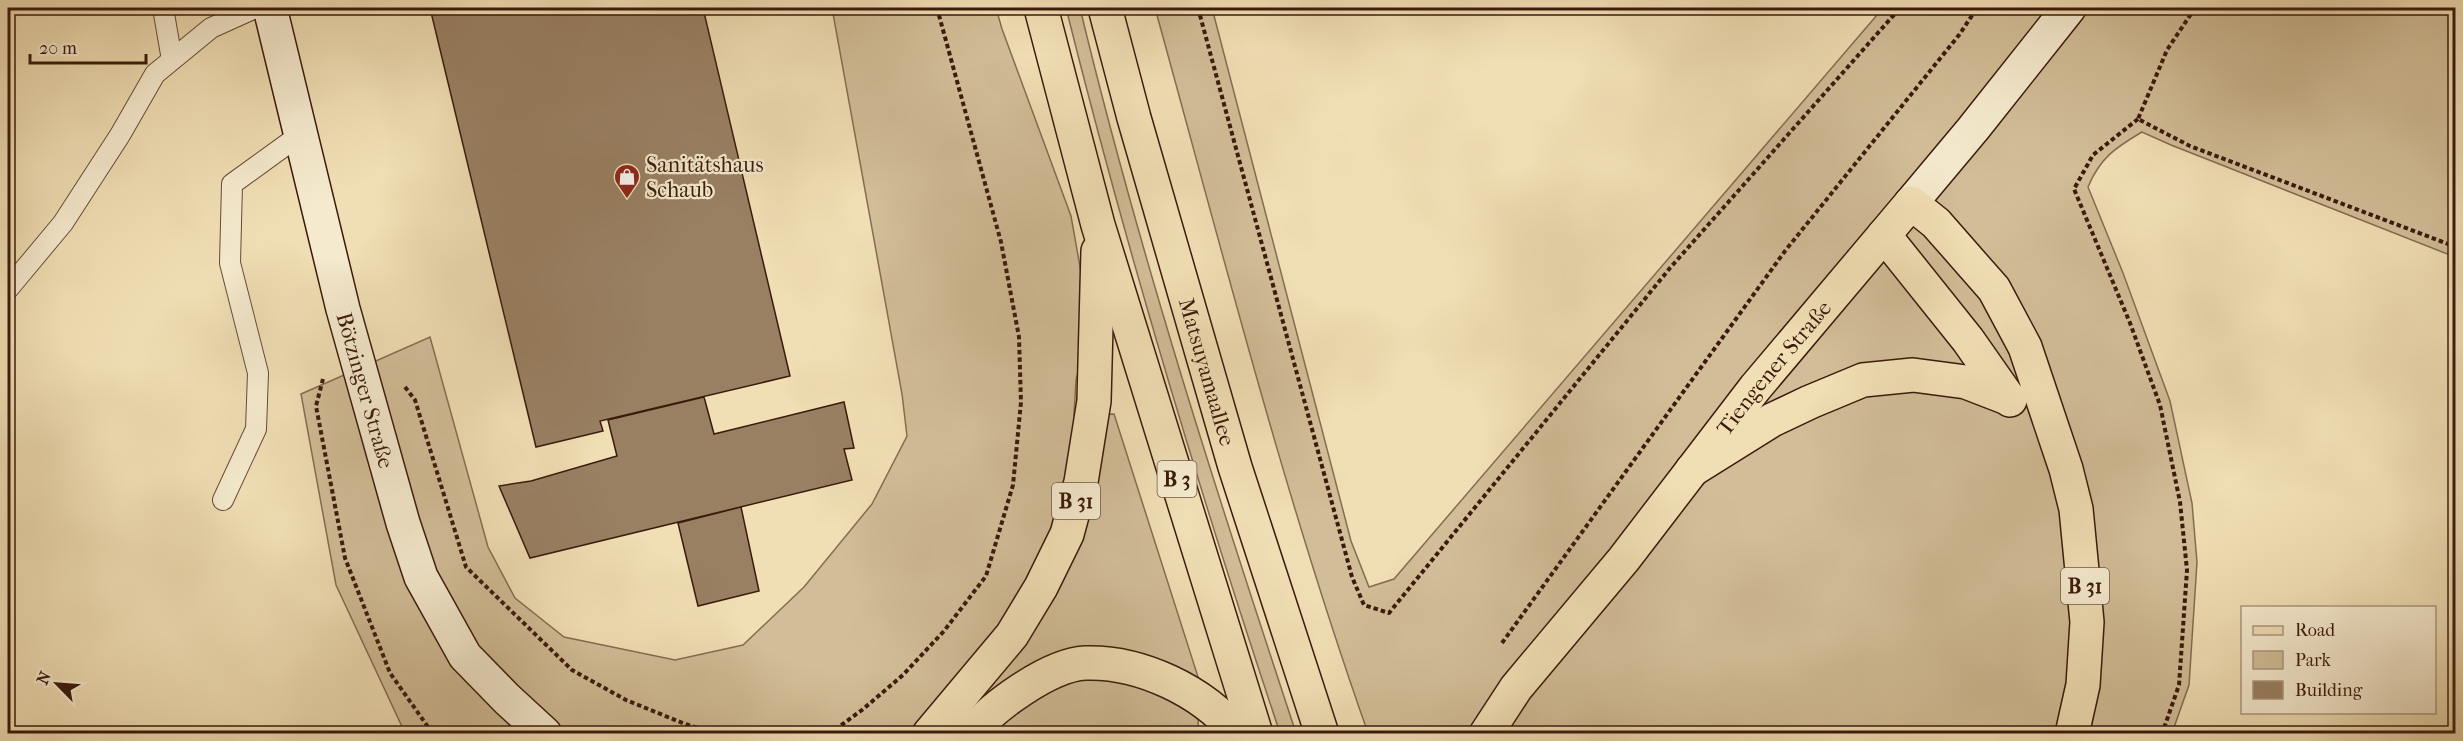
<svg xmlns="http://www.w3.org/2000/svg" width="2463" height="741" viewBox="0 0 2463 741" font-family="'IM FELL French Canon',serif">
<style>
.green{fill:#d1bd97;stroke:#866c52;stroke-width:1.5}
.building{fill:#998063;stroke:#3b1a0c;stroke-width:1.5}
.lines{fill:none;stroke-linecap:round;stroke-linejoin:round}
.lane-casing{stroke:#684b36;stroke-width:22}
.secondary-casing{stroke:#3b1a0c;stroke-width:36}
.primary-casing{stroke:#3b1a0c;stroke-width:36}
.highway-casing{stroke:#3b1a0c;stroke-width:36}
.path{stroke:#3b1a0c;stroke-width:4;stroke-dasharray:4.5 3;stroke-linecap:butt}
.lane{stroke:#f5eace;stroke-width:20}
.secondary{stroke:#f5eace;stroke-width:33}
.primary{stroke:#f0deb4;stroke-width:33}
.highway{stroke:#f0deb4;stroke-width:33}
.labels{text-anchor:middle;stroke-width:4.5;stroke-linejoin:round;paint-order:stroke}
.shield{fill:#f5eace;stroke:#735846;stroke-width:1.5}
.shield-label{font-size:21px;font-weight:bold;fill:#3b1a0c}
.poi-label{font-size:22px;fill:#3b1a0c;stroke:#f5eace;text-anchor:start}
.street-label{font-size:22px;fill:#3b1a0c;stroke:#f5eace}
</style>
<rect width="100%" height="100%" fill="#f0deb4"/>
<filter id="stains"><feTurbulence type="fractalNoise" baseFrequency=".00333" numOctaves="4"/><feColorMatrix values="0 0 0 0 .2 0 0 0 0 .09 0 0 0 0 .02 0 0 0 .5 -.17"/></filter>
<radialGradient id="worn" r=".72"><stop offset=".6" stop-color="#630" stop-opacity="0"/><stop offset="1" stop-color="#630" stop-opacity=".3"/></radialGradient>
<!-- green -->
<path class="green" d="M832,8h164l6,21 69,187 19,107 -14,57 -2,35 40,-1 85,266 -1,53h-793l-69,-148 -35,-191 129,-57 58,210 27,51 49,39 111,23 68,-15 61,-58 68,-83 35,-68 -5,-42z
M1066,8h14c59,245 137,486 216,725h-16c-80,-239 -153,-481 -214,-725z
M1155,8h57l139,533 18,46 25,-8 489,-571h572v249l-284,-112 -29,-13c-27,16 -42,26 -54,55l35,86 47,128 22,102 5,59 -8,123 -17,48h-804c-84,-237 -146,-483 -213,-725z"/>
<!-- building -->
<path class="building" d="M430,8h273l87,368 -190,45 3,10 -67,16z
M704,397l10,37 130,-32 10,46 -10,1 8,31 -322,78 -31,-72 32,-5 86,-25 -9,-36z
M741,507l18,84 -61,15 -20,-83z"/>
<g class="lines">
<defs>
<path id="lane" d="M163,8l9,52
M8,289l55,-66 57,-88 35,-61 56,-46 44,-20
M223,500l33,-71 2,-56 -28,-110 2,-79 69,-50"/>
<g id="secondary">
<path id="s1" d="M270,8l73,301 60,214 18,54 44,79 42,43 38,35"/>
<path d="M1911,203l62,-74 96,-121"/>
</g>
<g id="primary">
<path id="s2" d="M1486,734l30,-46 108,-129 131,-171 156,-185"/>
</g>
<g id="highway">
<path d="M1041,8l57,217 158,509"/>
<path id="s3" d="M1105,8l29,110 101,349 87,267"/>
<path d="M1911,203l25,20 58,66 31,58 41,122 10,40 11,113 -4,63 -11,49"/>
<path d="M1884,235l84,105 42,60"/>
<path d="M1692,470l80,-50 38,-18 53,-22 50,-5 53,7 44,17"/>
<path d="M929,734l83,-99 29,-48 26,-53 14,-52 13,-81 4,-150"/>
<path d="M970,734c22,-27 79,-69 115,-71 55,-2 118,28 153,71"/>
</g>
</defs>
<!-- lane casing -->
<use href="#lane" class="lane-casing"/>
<!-- secondary casing -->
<use href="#secondary" class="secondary-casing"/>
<!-- primary casing -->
<use href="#primary" class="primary-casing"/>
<!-- highway casing -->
<use href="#highway" class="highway-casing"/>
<!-- path -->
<path class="path" d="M1198,8l154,569 12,28 25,8 281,-345 230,-260
M2195,8l-28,42 -29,69 52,27 266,101
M2138,119l-45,36 -19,34 56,134 30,82 20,97 7,68 -8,115 -17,49
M323,379l-7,27 29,152 45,115 43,61
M405,387l10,13 51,167 106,103 54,30 59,24 33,10
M1502,643l283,-392 174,-216 18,-27
M829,734l33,-24 41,-35 41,-44 42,-55 27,-91 8,-83 -2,-65 -18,-95 -64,-234"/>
<!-- lane -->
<use href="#lane" class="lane"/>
<!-- secondary -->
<use href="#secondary" class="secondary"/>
<!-- primary -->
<use href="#primary" class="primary"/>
<!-- highway -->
<use href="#highway" class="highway"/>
</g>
<!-- icons -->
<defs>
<symbol id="shop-pin" viewBox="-11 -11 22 30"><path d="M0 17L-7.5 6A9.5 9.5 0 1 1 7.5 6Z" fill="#8f2418" stroke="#f5eace"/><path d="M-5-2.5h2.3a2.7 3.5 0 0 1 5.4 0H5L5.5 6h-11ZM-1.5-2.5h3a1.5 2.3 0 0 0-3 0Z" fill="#fff"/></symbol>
</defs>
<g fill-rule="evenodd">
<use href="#shop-pin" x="612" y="162" width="30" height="40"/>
</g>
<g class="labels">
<!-- shield labels -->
<g class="shield">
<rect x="1157.5" y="461" width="39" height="36" rx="4.5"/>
<rect x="1052" y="483" width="48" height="36" rx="4.5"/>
<rect x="2061" y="568" width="48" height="36" rx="4.5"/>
</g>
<g class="shield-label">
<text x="1177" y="486">B 3</text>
<text x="1076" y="508">B 31</text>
<text x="2085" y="593">B 31</text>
</g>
<!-- poi labels -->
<g class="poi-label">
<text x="646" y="172">Sanitätshaus<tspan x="646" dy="25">Schaub</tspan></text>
</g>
<!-- street labels -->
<g class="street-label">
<text dy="8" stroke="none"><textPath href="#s2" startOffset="466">Tiengener Straße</textPath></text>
<text dy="8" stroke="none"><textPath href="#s3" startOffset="378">Matsuyamaallee</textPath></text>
<text dy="8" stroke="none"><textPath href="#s1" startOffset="394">Bötzinger Straße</textPath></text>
</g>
</g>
<!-- margin -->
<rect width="2463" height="741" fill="none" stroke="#f0deb4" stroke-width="30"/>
<rect x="9" y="9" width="2445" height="723" fill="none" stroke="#3b1a0c" stroke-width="3"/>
<rect x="15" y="15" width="2433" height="711" fill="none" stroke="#3b1a0c" stroke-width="1.5"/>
<!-- legend -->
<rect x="2241" y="606" width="195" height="108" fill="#f5eace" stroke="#ab9780" stroke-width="1.5"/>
<rect x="2253" y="626" width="30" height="9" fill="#f0deb4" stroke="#ab9780" stroke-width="1.5"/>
<text x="2295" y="636" font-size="18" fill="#3b1a0c">Road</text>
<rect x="2253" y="651" width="30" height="18" fill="#d1bd97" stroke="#ab9780" stroke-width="1.5"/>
<text x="2295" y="666" font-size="18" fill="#3b1a0c">Park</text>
<rect x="2253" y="681" width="30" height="18" fill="#998063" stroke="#ab9780" stroke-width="1.5"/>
<text x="2295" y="696" font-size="18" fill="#3b1a0c">Building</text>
<!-- north arrow -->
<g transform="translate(57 684) rotate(295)" stroke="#f5eace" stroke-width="4.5" paint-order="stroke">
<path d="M0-4.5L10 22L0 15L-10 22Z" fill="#3b1a0c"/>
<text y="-9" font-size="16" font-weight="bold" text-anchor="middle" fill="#3b1a0c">N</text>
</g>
<!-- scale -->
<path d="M30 54v9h116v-9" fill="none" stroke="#3b1a0c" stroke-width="3"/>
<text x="39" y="54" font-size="18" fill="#3b1a0c" stroke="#f5eace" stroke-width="4.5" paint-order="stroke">20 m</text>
<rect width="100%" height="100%" filter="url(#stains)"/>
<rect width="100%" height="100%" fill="url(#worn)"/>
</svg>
